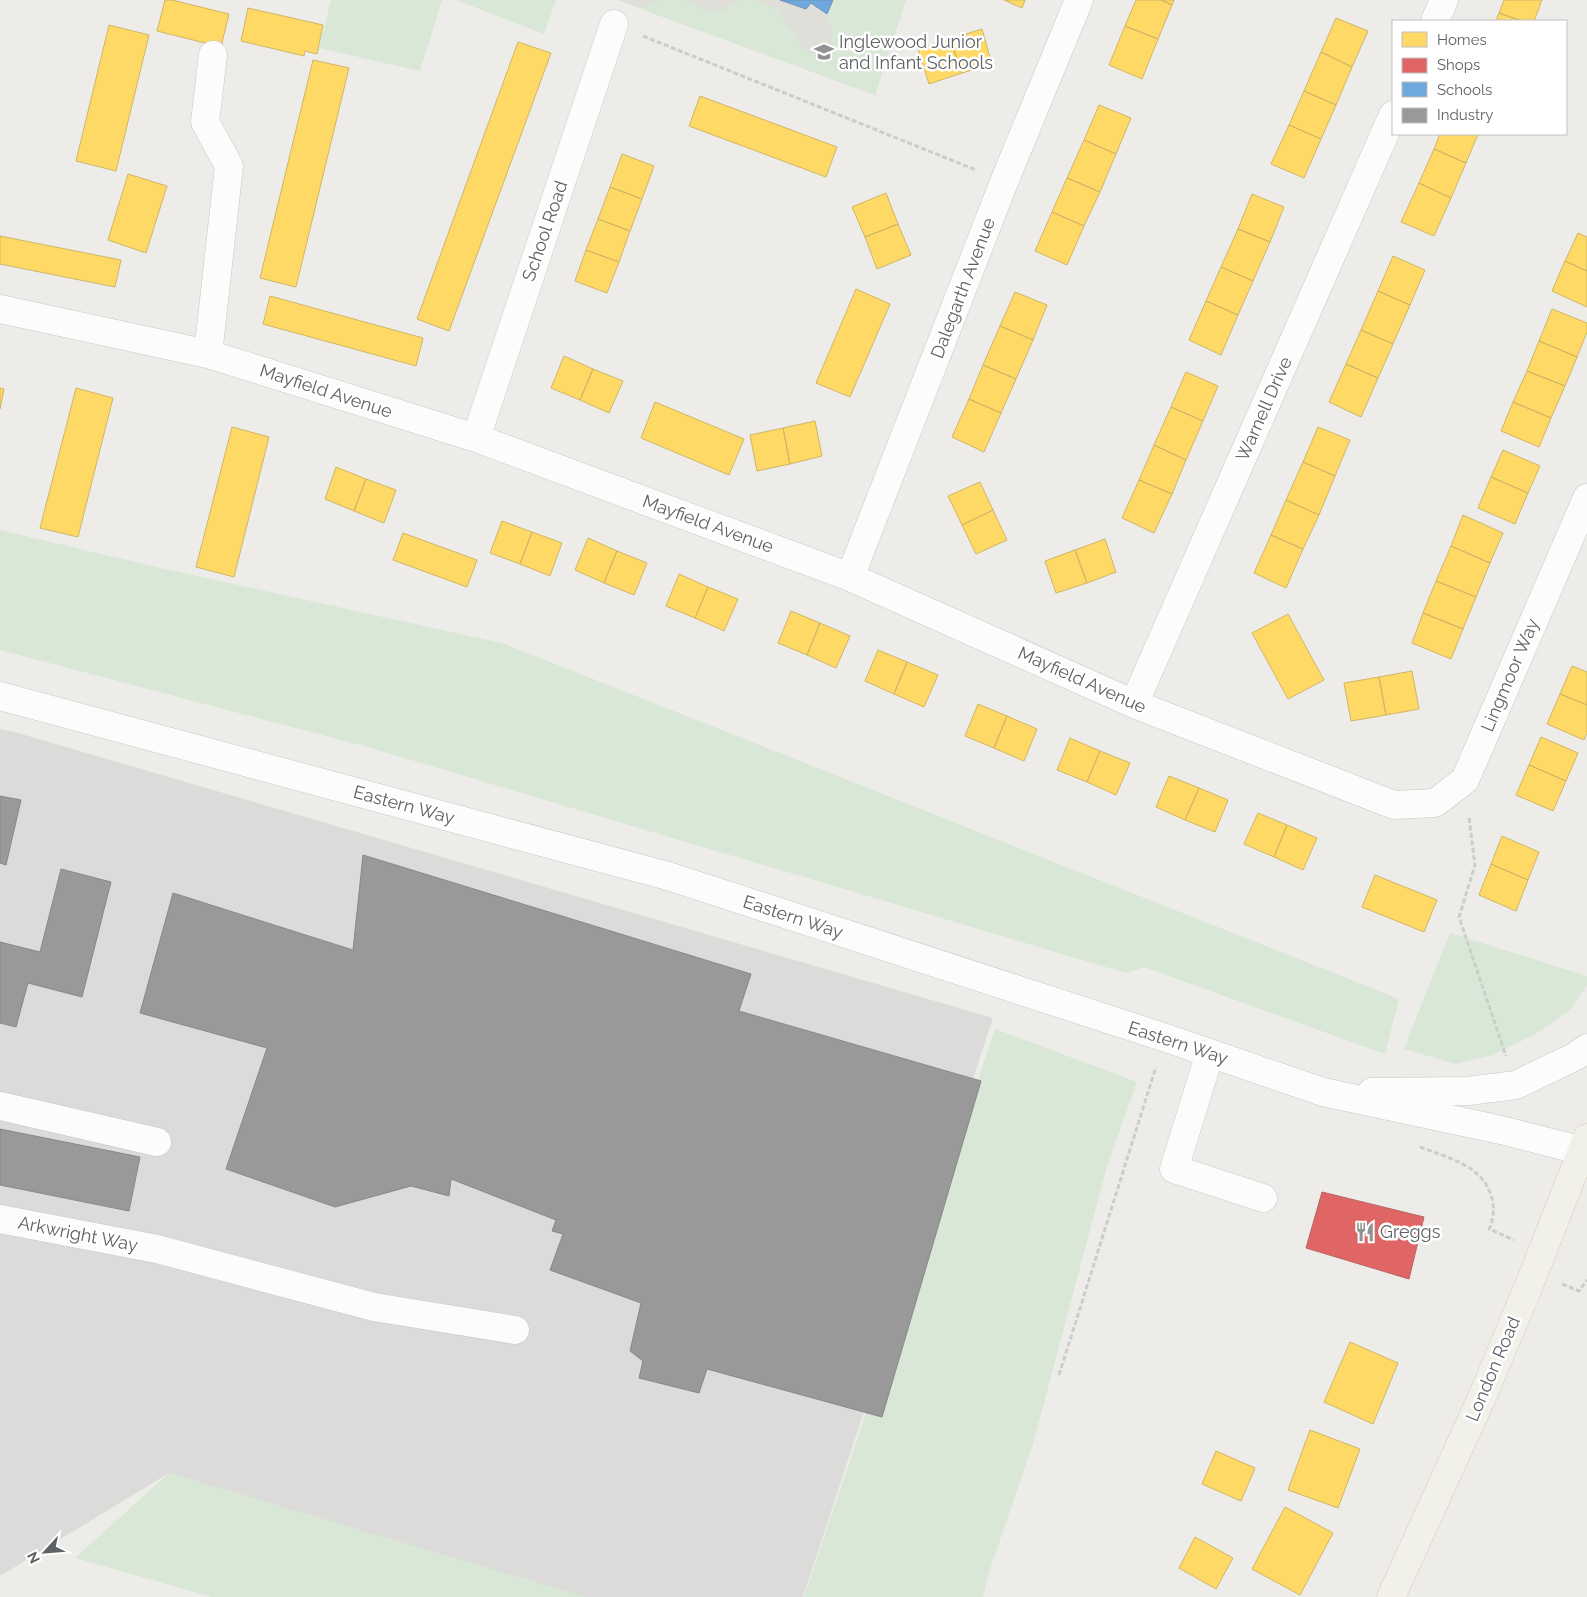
<svg xmlns="http://www.w3.org/2000/svg" width="1587" height="1597" viewBox="0 0 1587 1597" font-family="Raleway,sans-serif">
<style>
.industrial{fill:#dddbd9}
.education{fill:#e0ded9}
.green{fill:#d8e7d6}
.homes{fill:#ffd966;stroke:#cfb566}
.shops{fill:#e06666;stroke:#b96466}
.schools{fill:#6fa8dc;stroke:#6a93b8}
.industry{fill:#999;stroke:#878889}
.lines{fill:none;stroke-linecap:round;stroke-linejoin:round}
.minor-casing{stroke:#c8c8c8;stroke-width:29}
.major-casing{stroke:#d2ccba;stroke-width:29}
.path{stroke:#cacecb;stroke-width:3;stroke-dasharray:5 2.5;stroke-linecap:butt}
.minor{stroke:#fcfcfc;stroke-width:28}
.major{stroke:#f2f1e9;stroke-width:28}
.labels{text-anchor:middle;stroke-width:5;stroke-linejoin:round;paint-order:stroke}
.poi-label{font-size:18px;fill:#5e6165;stroke:#fff;text-anchor:start}
.street-label{font-size:18px;fill:#5e6165;stroke:#fff}
</style>
<rect width="100%" height="100%" fill="#edece9"/>
<!-- industrial -->
<path class="industrial" d="M0,729l18,4 975,285 -190,579h-221l-413,-124 -169,103z"/>
<!-- education -->
<path class="education" d="M618,0h288l-31,95z"/>
<!-- green -->
<path class="green" d="M331,0h111l-22,71 -101,-23z
M456,0h100l-12,34z
M657,0h29l17,10 20,1 15,-11h19l22,10 5,13 9,8 12,19 5,4 14,-4 8,-9 -1,-16 -4,-11 6,-14h73l-31,95 -234,-86z
M0,530l152,36 353,78 894,355 -14,55 -241,-87 -18,6 -762,-227 -364,-96z
M1450,933l137,43v9l-17,25 -36,25 -42,20 -36,9 -52,-15z
M995,1029l142,53 -30,84 -74,278 -44,128 -6,25h-179z
M169,1473l417,124h-374l-137,-39z"/>
<!-- homes -->
<path class="homes" d="M165,0h7l57,14 -8,33 -64,-16z
M1004,0h21l-3,8z
M1136,0h25l11,5 -14,34 -33,-13z
M1161,0h13l-2,5z
M1504,0h38l-8,21h-12l-23,-8z
M248,8l75,17 -6,29 -12,-3 -1,5 -63,-15z
M1499,13l23,8h-26z
M1336,18l32,13 -16,36 -31,-15z
M109,25l40,10 -33,136 -40,-10z
M1125,26l33,13 -16,40 -33,-14z
M982,29l10,35 -30,9 -12,-34z
M950,39l12,34 -33,11 -11,-35z
M518,42l33,11 -102,278 -32,-12z
M1321,52l31,15 -16,38 -32,-14z
M313,60l36,8 -53,219 -36,-9z
M1304,91l32,14 -15,34 -32,-14z
M700,96l137,51 -11,30 -137,-51z
M1099,105l32,13 -15,36 -32,-14z
M1289,125l32,14 -17,39 -33,-14z
M1440,134h38l-12,29 -32,-14z
M1084,140l32,14 -16,38 -33,-14z
M1434,149l32,14 -15,35 -32,-15z
M622,154l32,12 -12,33 -32,-12z
M128,174l39,12 -21,67 -38,-13z
M1067,178l33,14 -16,34 -32,-14z
M1419,183l32,15 -17,38 -33,-14z
M610,187l32,12 -12,32 -32,-12z
M886,193l12,31 -33,13 -13,-30z
M1252,194l32,13 -14,35 -32,-13z
M1052,212l32,14 -17,39 -32,-14z
M598,219l32,12 -11,31 -33,-12z
M898,224l13,31 -34,14 -12,-32z
M1238,229l32,13 -17,39 -32,-14z
M1578,233l9,4v34l-22,-10z
M0,236l121,24 -6,27 -115,-23z
M586,250l33,12 -12,31 -32,-12z
M1393,256l32,14 -15,35 -32,-14z
M1565,261l22,10v36l-35,-16z
M1221,267l32,14 -15,34 -32,-14z
M856,289l34,15 -40,93 -34,-14z
M1378,291l32,14 -17,39 -32,-14z
M1015,292l32,13 -14,35 -33,-14z
M270,296l153,42 -7,28 -153,-42z
M1206,301l32,14 -17,40 -32,-15z
M1552,309l35,14v9l-10,25 -38,-16z
M1000,326l33,14 -17,39 -33,-14z
M1361,330l32,14 -15,34 -32,-14z
M1539,341l38,16 -12,29 -38,-15z
M564,356l29,13 -13,31 -29,-12z
M1346,364l32,14 -17,39 -32,-15z
M983,365l33,14 -15,34 -32,-14z
M593,369l30,12 -14,32 -29,-13z
M1527,371l38,15 -14,32 -38,-16z
M1186,372l32,14 -15,35 -32,-14z
M0,388l4,1 -4,20z
M76,388l37,10 -35,139 -38,-9z
M969,399l32,14 -17,39 -32,-15z
M655,402l89,37 -15,36 -88,-37z
M1513,402l38,16 -12,29 -38,-16z
M1171,407l32,14 -17,39 -32,-15z
M815,421l7,35 -32,8 -7,-36z
M232,427l37,10 -35,140 -38,-10z
M1318,427l32,13 -15,36 -32,-14z
M783,428l7,36 -33,7 -7,-36z
M1154,445l32,15 -14,34 -33,-14z
M1503,450l37,16 -12,27 -37,-16z
M1303,462l32,14 -16,39 -33,-15z
M336,467l30,12 -12,32 -29,-12z
M1491,477l37,16 -13,31 -37,-16z
M366,479l30,11 -12,33 -30,-12z
M1139,480l33,14 -18,39 -32,-15z
M980,482l13,28 -31,15 -14,-29z
M1286,500l33,15 -16,34 -32,-14z
M993,510l14,30 -31,14 -14,-29z
M1463,515l40,18 -13,30 -39,-17z
M502,521l30,11 -12,32 -30,-11z
M532,532l30,11 -12,33 -30,-12z
M403,533l74,27 -10,27 -74,-27z
M1271,535l32,14 -17,39 -32,-15z
M588,538l29,13 -13,32 -29,-13z
M1105,539l11,33 -29,11 -12,-33z
M1451,546l39,17 -14,34 -40,-16z
M1075,550l12,33 -31,10 -11,-32z
M617,551l30,12 -13,32 -30,-12z
M679,574l29,13 -13,31 -29,-12z
M1436,581l40,16 -13,32 -40,-16z
M708,587l30,12 -14,32 -29,-13z
M791,611l29,12 -13,32 -29,-12z
M1423,613l40,16 -12,30 -39,-16z
M1288,614l36,66 -36,19 -36,-66z
M820,623l30,13 -14,32 -29,-13z
M878,650l29,12 -13,32 -29,-13z
M907,662l31,13 -14,32 -30,-13z
M1572,666l15,6v33l-27,-11z
M1412,671l7,38 -33,6 -7,-38z
M1379,677l7,38 -35,6 -7,-38z
M1560,694l27,11v28l-3,7 -37,-16z
M978,704l29,12 -13,32 -29,-12z
M1007,716l30,13 -13,32 -30,-13z
M1541,737l37,16 -12,28 -37,-16z
M1070,738l30,13 -13,31 -30,-12z
M1100,751l30,12 -14,32 -29,-13z
M1529,765l37,16 -13,30 -37,-16z
M1169,776l30,12 -14,32 -29,-13z
M1199,788l29,12 -13,32 -30,-12z
M1258,813l29,12 -13,32 -30,-13z
M1287,825l30,13 -14,32 -29,-13z
M1502,836l37,16 -11,28 -37,-16z
M1491,864l37,16 -12,31 -37,-16z
M1375,875l62,25 -13,32 -62,-25z
M1350,1342l48,21 -25,61 -49,-22z
M1310,1430l50,19 -22,59 -50,-18z
M1216,1451l39,17 -14,33 -39,-17z
M1285,1507l48,26 -33,62 -48,-26z
M1195,1537l38,21 -17,31 -37,-21z"/>
<!-- shops -->
<path class="shops" d="M1322,1192l102,25 -15,62 -103,-31z"/>
<!-- schools -->
<path class="schools" d="M780,0h53l-6,14 -16,-11 -5,6z"/>
<!-- industry -->
<path class="industry" d="M0,796l21,4 -15,65 -6,-2z
M363,855l388,119 -12,37 242,70 -99,336 -175,-48 -8,24 -60,-15 4,-17 -13,-10 11,-48 -91,-33 13,-36 -11,-3 4,-11 -105,-41 -2,17 -38,-10 -76,21 -109,-38 41,-121 -127,-35 33,-120 180,57z
M61,869l50,13 -29,115 -54,-14 -12,44 -16,-4v-81l40,10z
M0,1129l140,28 -11,54 -129,-26z"/>
<g class="lines">
<defs>
<path id="minor" d="M1435,21l9,-21
M0,309l208,45 268,84 374,139 284,127 260,101 41,-2 30,-23 122,-282
M208,354l21,-188 -24,-44 8,-67
M476,438l138,-414
M850,577l154,-395 75,-182
M0,696l668,180 498,162 157,54 178,38 86,22
M1134,704l259,-589
M1210,1053l-36,116 89,29
M1372,1092l96,-1 48,-6 60,-29 11,-8
M0,1106l157,36
M0,1219l157,30 217,58 141,23"/>
<path id="major" d="M1391,1597l92,-202 47,-112 57,-145"/>
</defs>
<!-- minor casing -->
<use href="#minor" class="minor-casing"/>
<!-- major casing -->
<use href="#major" class="major-casing"/>
<!-- path -->
<path class="path" d="M643,36l333,134
M1469,818l6,47 -16,52 47,139
M1420,1147c18,7 41,13 56,26 17,14 22,38 13,56l25,11
M1562,1284l17,7 8,-11
M1059,1375l97,-308"/>
<!-- minor -->
<use href="#minor" class="minor"/>
<!-- major -->
<use href="#major" class="major"/>
</g>
<!-- icons -->
<defs>
<symbol id="school-bare" viewBox="-9 -9 18 18"><path d="M0-5L7-2L0 1L-7-2ZM-4 1L0 2.5L4 1V4Q0 6-4 4Z" fill="#909293" stroke="#fff" stroke-width="2.5" paint-order="stroke"/></symbol>
<symbol id="restaurant-bare" viewBox="-9 -9 18 18"><path d="M-5-6h1v4h1v-4h1v4h1v-4h1v5L-1.5 .5V6h-2V.5L-5-1ZM5-6V6H3V1.5H1.5Q1.5-4 5-6Z" fill="#909293" stroke="#fff" stroke-width="2.5" paint-order="stroke"/></symbol>
</defs>
<g fill-rule="evenodd">
<use href="#school-bare" x="810" y="38" width="28" height="28"/>
<use href="#restaurant-bare" x="1351" y="1218" width="28" height="28"/>
</g>
<g class="labels">
<!-- poi labels -->
<g class="poi-label">
<text x="839" y="48">Inglewood Junior<tspan x="839" dy="21">and Infant Schools</tspan></text>
<text x="1380" y="1238">Greggs</text>
</g>
<!-- street labels -->
<g class="street-label">
<text transform="translate(545 231) rotate(-71)" y="6">School Road</text>
<text transform="translate(963 288) rotate(-69)" y="6">Dalegarth Avenue</text>
<text transform="translate(326 391) rotate(18)" y="6">Mayfield Avenue</text>
<text transform="translate(1264 409) rotate(-66)" y="6">Warnell Drive</text>
<text transform="translate(708 524) rotate(20)" y="6">Mayfield Avenue</text>
<text transform="translate(1510 675) rotate(-67)" y="6">Lingmoor Way</text>
<text transform="translate(1082 680) rotate(24)" y="6">Mayfield Avenue</text>
<text transform="translate(404 805) rotate(15)" y="6">Eastern Way</text>
<text transform="translate(793 917) rotate(18)" y="6">Eastern Way</text>
<text transform="translate(1178 1043) rotate(18)" y="6">Eastern Way</text>
<text transform="translate(78 1234) rotate(11)" y="6">Arkwright Way</text>
<text transform="translate(1493 1369) rotate(-67)" y="6">London Road</text>
</g>
</g>
<!-- legend -->
<rect x="1392" y="20" width="175" height="115" fill="#ffffff" stroke="#bfc0c1"/>
<rect x="1402" y="32" width="25" height="15" fill="#ffd966" stroke="#bfc0c1"/>
<text x="1437" y="45" font-size="15" fill="#5e6165">Homes</text>
<rect x="1402" y="58" width="25" height="15" fill="#e06666" stroke="#bfc0c1"/>
<text x="1437" y="70" font-size="15" fill="#5e6165">Shops</text>
<rect x="1402" y="82" width="25" height="15" fill="#6fa8dc" stroke="#bfc0c1"/>
<text x="1437" y="95" font-size="15" fill="#5e6165">Schools</text>
<rect x="1402" y="108" width="25" height="15" fill="#999999" stroke="#bfc0c1"/>
<text x="1437" y="120" font-size="15" fill="#5e6165">Industry</text>
<!-- north arrow -->
<g transform="translate(45 1552) rotate(244)" stroke="#ffffff" stroke-width="4" paint-order="stroke">
<path d="M0-4L9 19L0 12L-9 19Z" fill="#5e6165"/>
<text y="-8" font-size="14" font-weight="bold" text-anchor="middle" fill="#5e6165">N</text>
</g>
</svg>
